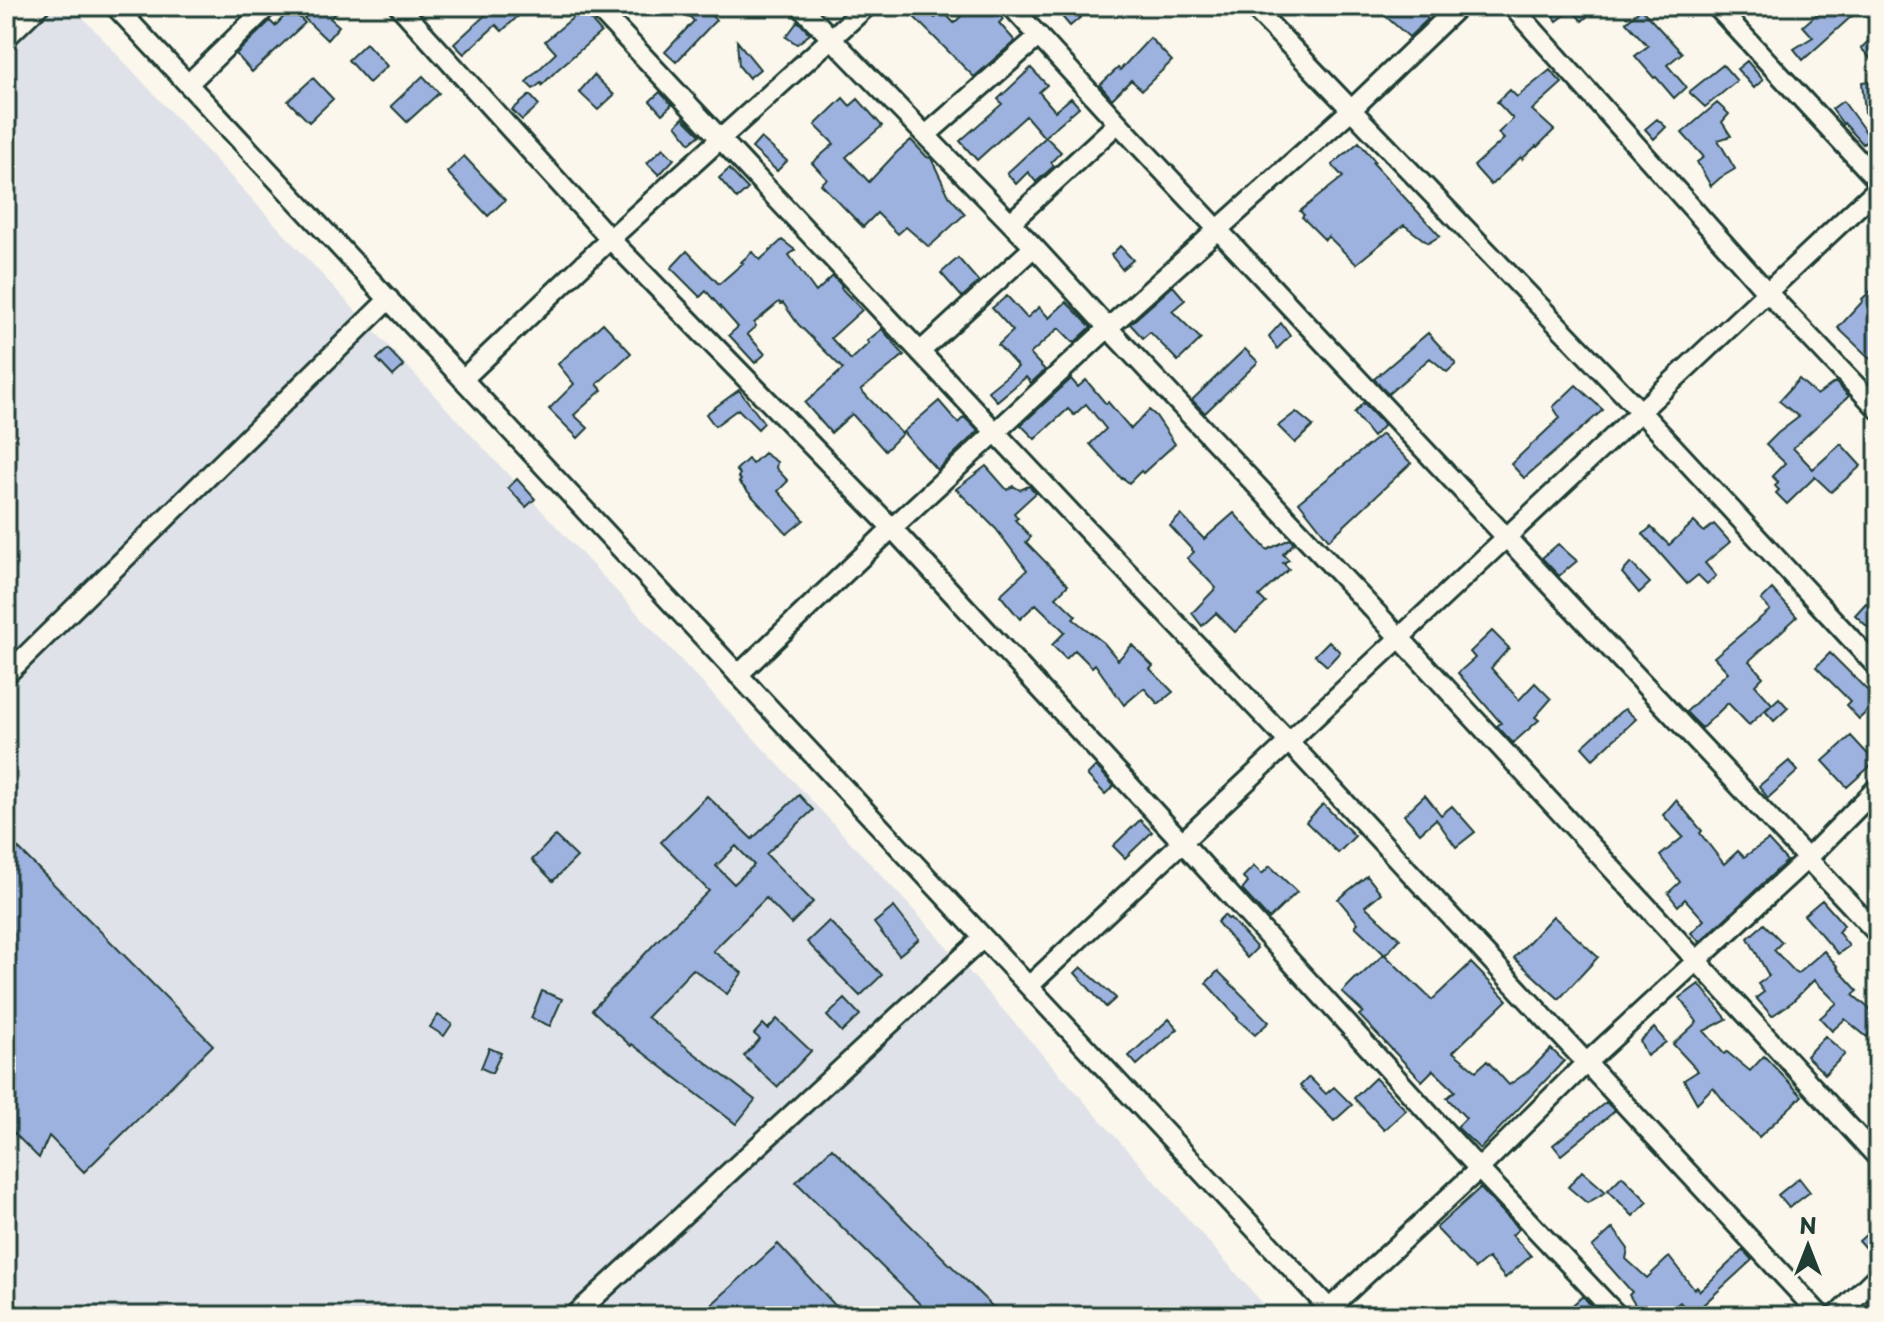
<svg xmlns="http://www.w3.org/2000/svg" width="1884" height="1322" viewBox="0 0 1884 1322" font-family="'Playpen Sans',sans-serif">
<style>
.built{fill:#dfe2e8}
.building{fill:#9eb2e0;stroke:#1f3d34;stroke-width:2;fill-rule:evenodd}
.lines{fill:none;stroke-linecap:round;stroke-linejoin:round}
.minor-casing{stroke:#1f3d34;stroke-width:24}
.minor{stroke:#fbf7ec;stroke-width:18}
</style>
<rect width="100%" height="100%" fill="#fbf7ec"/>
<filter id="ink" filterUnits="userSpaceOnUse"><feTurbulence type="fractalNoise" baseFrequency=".0125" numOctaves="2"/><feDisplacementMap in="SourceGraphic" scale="16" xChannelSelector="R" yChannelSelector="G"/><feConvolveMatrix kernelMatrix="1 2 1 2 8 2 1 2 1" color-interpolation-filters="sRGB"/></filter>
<g filter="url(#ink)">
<!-- built -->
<path class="built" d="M6,6h66l863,927 339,383h-1268z"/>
<!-- building -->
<path class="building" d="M316,6h13l7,7 -6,5 9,8 -12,14 -23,-22z
M495,6h34l-27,25 -6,-6 -32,29 -10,-10z
M680,6h21l15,14 -40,42 -11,-10 29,-31z
M903,6h20l12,12 8,-7 11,12 18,-17h18l13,13 -4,4 16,18 -41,36z
M1053,6h18l10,11 -11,9z
M1392,6h35l-6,7 7,6 -19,18 -25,-22z
M1546,6h53l-17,15 -10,-11 -15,11z
M1826,6h37l-60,54 -9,-11 19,-12 -10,-11z
M291,9l14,14 -53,49 -16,-18 34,-33 5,5z
M1641,9l41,44 -15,12 19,22 -12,11 -18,-21 -2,1 -19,-22 13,-10 -22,-24z
M582,10l19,22 -44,38 -15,15 -1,-2 -8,6 -7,-7 30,-29 -11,-12z
M798,21l12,13 -13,10 -11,-7z
M1878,32v35l-17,-19z
M1150,38l22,23 -30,29 -11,-10 -19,19 -12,-14 18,-17 2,2z
M737,41l23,28 -11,9 -10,-12z
M366,43l21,23 -18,17 -21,-23z
M1747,61l16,19 -9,8 -17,-19z
M1723,65l14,16 -32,26 -16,-15z
M1031,68l16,17 -8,7 16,19 16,-13 8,9 -35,30 -18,-21 -49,44 -17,-19 42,-37 -4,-5z
M1550,70l12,13 -30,27 22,20 -17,17 -1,-1 -14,13 -1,-2 -30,28 -17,-19 30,-27 -6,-6 15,-14 -16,-17 13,-12 7,7z
M594,75l20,20 -16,15 -19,-18z
M423,76l16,17 -32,29 -16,-16z
M313,78l20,21 -24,23 -21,-21z
M1878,80v31l-13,2 -3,-31z
M660,92l12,13 -10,9 -12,-13z
M530,95l9,10 -17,15 -10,-10z
M843,98l7,8 8,-7 24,27 -36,31 23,25 28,-30 14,-12 16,17 4,1 18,38 16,18 -36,33 -23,-20 -8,7 -21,-21 -14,14 -42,-43 6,-5 -15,-16 22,-19 -19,-19z
M1843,101l27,37 -7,6 -19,-21 -1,1 -11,-15z
M1717,103l12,11 -7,8 9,14 -13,4 17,29 -15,9 -9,8 -14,-24 7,-5 -22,-24z
M683,118l17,17 -10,8 -14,-18z
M1657,119l9,8 -12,12 -9,-10z
M1046,137l15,15 -10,10 3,4 -18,16 -8,-10 -12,12 -9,-11z
M761,138l26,23 -10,10 -25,-23z
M1359,142l16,19 -2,2 67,73 -12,7 -24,-18 -48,39 -28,-28 -3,4 -23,-23 2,-2 -4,-4 43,-34 -11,-12z
M663,148l11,11 -15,16 -12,-12z
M464,156l41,44 -17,16 -41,-44z
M729,169l19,20 -11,10 -18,-21z
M782,240l13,10 -6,5 27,37 17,-16 9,10 -1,2 21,22 -31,28 20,22 18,-17 -2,-2 15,-12 22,26 -43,35 41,44 -17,17 -33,-37 -21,19 -26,-30 38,-34 -45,-45 -15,-21 -2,1 -2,-2 -25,21 2,3 -9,8 18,20 -10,9 -26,-28 9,-8 -32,-36 -6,6 -29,-29 16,-17 32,33 24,-21 -2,-1 11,-10 8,8z
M1120,246l13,14 -11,9 -11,-14z
M958,258l21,24 -17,15 -21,-24z
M1878,284v82l-40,-38 25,-27 -1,-2z
M1173,286l12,14 -13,11 29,28 -23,22 -28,-29 -7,6 -13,-14z
M1007,296l20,22 12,-11 10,11 17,-16 25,25 -17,16 -15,-15 -29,26 15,16 -14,13 -5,-6 -29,24 -9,-10 30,-24 -20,-22 15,-14 -21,-23z
M603,323l28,30 -34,31 5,6 -28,25 14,13 -10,10 -29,-29 25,-25 -16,-20z
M1281,323l9,13 -13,13 -8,-13z
M1428,333l28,31 -9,8 -17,-14 -42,36 -14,-15z
M388,349l16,17 -11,10 -16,-17z
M1245,349l13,13 -53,51 -13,-13z
M1071,379l7,8 8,-7 20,24 2,-2 23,27 18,-19 7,6 19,28 -32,29 -2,-2 -12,12 -6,-5 -1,1 -32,-35 16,-15 -20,-25 -12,11 -6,-6 -33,30 -14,-14z
M1799,379l18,16 18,-13 14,14 -56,52 20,21 28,-25 20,22 -30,26 -16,-15 -28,27 -11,-11 3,-3 -4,-4 3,-4 -6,-6 13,-13 -19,-18 12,-12 21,-16 -20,-16z
M1576,385l27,25 -79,68 -13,-14 49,-46 -7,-11z
M739,390l25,33 -6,6 -20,-20 -23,17 -9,-12z
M939,401l19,22 6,-6 14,14 -41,39 -34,-38z
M1363,403l21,22 -11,12 -19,-24z
M1296,412l17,14 -18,17 -17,-17z
M1382,434l29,29 -82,77 -30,-38z
M764,453l13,9 -1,6 12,13 -10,10 26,29 -17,14 -48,-52 2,-2 -3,-3 2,-3 -4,-4 12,-11 4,5z
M986,466l21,24 6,-4 7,4 9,-4 7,7 -22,20 4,5 -3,2 16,17 -5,5 42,43 -12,12 20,19 -3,3 31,24 14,17 14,-15 21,21 -3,3 23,23 -15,12 -14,-16 -20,17 -29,-41 -3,3 -17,-17 -9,9 -14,-14 13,-13 -29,-28 -16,15 -20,-24 27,-25 -31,-41 -40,-40z
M517,479l18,20 -9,8 -18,-19z
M1234,513l33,37 23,-11 4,4 -11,11 6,6 -6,3 6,6 -30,27 7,7 -31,29 -19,-19 -14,13 -10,-13 24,-25 -29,-30 7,-6 -24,-26 11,-11 23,24z
M1694,522l10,10 10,-8 16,18 -25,21 11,13 -9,8 -9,-9 -11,9 -44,-50 8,-7 18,18z
M1558,544l19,17 -18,15 -17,-18z
M1631,563l19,20 -11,10 -17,-20z
M1772,589l25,28 -48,44 14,16 -8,8 17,19 -23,21 -21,-22 -26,25 -16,-16 42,-40 -14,-15 56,-47 -9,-10z
M1866,603l12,10v9l-7,8 -16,-15z
M1492,631l17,17 -18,20 28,32 16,-17 16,16 -16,18 4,3 -26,23 -16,-17 4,-3 -43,-50 17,-15 -5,-6z
M1329,641l11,11 -13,14 -12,-11z
M1830,653l48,48 -19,18 -13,-14 4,-4 -34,-34z
M1779,698l9,10 -14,13 -9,-10z
M1625,709l11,10 -43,40 -11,-12 38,-35z
M1851,736l24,26 -28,25 -24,-26z
M1789,761l9,10 -30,27 -9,-12z
M1096,766l18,20 -9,8 -18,-19z
M799,795l14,15 -47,44 47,48 -22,22 -25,-26 -53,53 29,22 -15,21 -34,-25 -46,48 108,83 -19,24 -104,-80 -1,2 -39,-36 67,-71 50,-48 -48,-49 46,-46 45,43zM736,846l18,19 -20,19 -18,-18z
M1425,795l16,20 11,-9 23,26 -19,15 -20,-28 -16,14 -16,-18z
M1676,800l26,31 -2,2 24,31 14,-13 6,6 24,-17 19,21 -87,81 -9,-9 13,-13 -19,-21 -7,7 -10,-13 12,-11 -20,-26 23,-19 -20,-22z
M1323,804l32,32 -17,17 -32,-31z
M1140,820l12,12 -27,26 -12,-12z
M6,836l207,209 -129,127 -35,-36 -10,22 -33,-33z
M555,836l22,21 -24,24 -21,-21z
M1254,866l8,8 8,-8 27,26 -28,27 -27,-29 6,-7 -5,-6z
M1367,876l14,17 -16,13 35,33 -15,16 -30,-29 3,-3 -20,-24z
M1822,900l22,25 -6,7 11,14 -11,8 -34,-39z
M894,907l25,32 -20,16 -25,-32z
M1224,915l4,4 2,-1 27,30 -10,10 -30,-36z
M1553,916l45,41 -39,42 -45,-41z
M829,921l53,54 -22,21 -53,-54z
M1764,924l18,18 -8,8 23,24 27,-23 14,16 -1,1 21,23 -5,4 25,21v8l-11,13 -22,-18 -13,12 -12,-13 17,-15 -23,-23 -22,22 -20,14 -16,-18 8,-6 -6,-8 11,-8 -21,-38z
M1384,954l48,46 39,-37 36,37 -54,52 23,19 11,-10 22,24 20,-14 22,-22 13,12 -84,88 -23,-22 9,-9 -19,-20 8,-7 -22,-21 -11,11 -63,-66 4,-3 -21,-20 15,-15 1,1z
M1081,967l35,31 -10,9 -31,-34z
M1218,971l51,51 -14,13 -18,-16 1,-1 -32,-35z
M1699,984l28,35 -23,12 20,23 3,-2 23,19 14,-15 38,40 -43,41 -28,-27 -18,-23 -16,16 -13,-23 14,-9 -25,-27 24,-22 -17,-24z
M542,991l20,8 -12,27 -19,-8z
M845,999l15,16 -18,17 -15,-16z
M438,1015l14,9 -8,12 -14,-9z
M777,1019l34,32 -34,36 -33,-31 16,-17 -6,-5 9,-10 5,5z
M1169,1019l9,10 -41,36 -8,-9z
M1654,1028l12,14 -19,14 -7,-15z
M1825,1036l20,18 -20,20 -19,-18z
M489,1048l12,5 -9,20 -11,-5z
M1309,1077l17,17 8,-7 18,18 -18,16 -34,-35z
M1375,1078l31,32 -22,20 -30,-32z
M1606,1102l9,9 -54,44 -8,-10z
M832,1148l163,161 -6,7h-57l-136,-134z
M1582,1171l24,21 -19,11 -19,-16z
M1622,1176l26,26 -15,14 -25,-26z
M1799,1178l11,14 -21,16 -11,-13z
M1480,1188l39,41 -7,6 19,21 -26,22 -17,-20 -13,11 -39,-41z
M1613,1228l15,21 -2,10 21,19 22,-21 25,32 3,-2 3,4 43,-41 9,10 -60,55 -12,-13 -17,14h-21l-13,-21 3,-3 -40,-45z
M1869,1232l9,11v20l-19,-22z
M778,1244l67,72h-146z
M1583,1296l9,11 -7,9h-25z
M1878,1298v18h-25l7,-7z"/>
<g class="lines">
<defs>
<path id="minor" d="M115,6l1221,1310
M399,6l211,233 282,289 290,314 297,327 139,147
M596,6l493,526 200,210 532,574
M800,6l234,241 74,81 292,310 478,520
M1011,6l107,117 760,811
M1252,6l388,405 238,257
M1512,6l255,286 111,117
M1716,6l162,175
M6,38l33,-32
M188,84l80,-78
M926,135l113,-99
M1011,222l107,-99
M920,352l114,-105
M463,379l147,-140 257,-233
M6,675l383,-376
M738,675l154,-147 216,-200 243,-218 108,-104
M1029,986l849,-798
M1329,1309l150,-140 107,-106 222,-205 70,-71
M574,1316l409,-378
M1836,1316l42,-41"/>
</defs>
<!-- minor casing -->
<use href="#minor" class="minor-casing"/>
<!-- minor -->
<use href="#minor" class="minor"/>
</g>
</g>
<!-- margin -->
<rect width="1884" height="1322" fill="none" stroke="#fbf7ec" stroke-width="32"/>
<rect x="16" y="16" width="1852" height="1290" fill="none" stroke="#1f3d34" stroke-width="3" filter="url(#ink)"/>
<!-- north arrow -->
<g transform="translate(1808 1246)" stroke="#fbf7ec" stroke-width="6" paint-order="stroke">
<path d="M0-6L14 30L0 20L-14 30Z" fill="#1f3d34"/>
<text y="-12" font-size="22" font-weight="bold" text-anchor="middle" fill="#1f3d34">N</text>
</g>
</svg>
